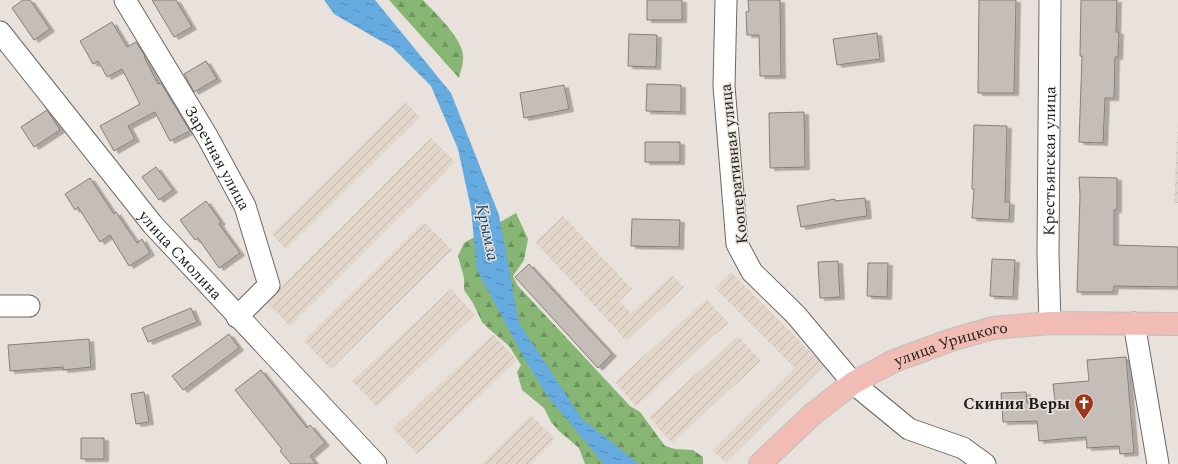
<svg xmlns="http://www.w3.org/2000/svg" width="1178" height="464" viewBox="0 0 1178 464" font-family="Spectral,serif">
<style>
.industrial{fill:url(#industrial-furrows)}
.forest{fill:url(#forest-firs)}
.water{fill:url(#water-ripples)}
.building{fill:#c4bdb8;stroke:#857f7a;filter:url(#shadow)}
.lines{fill:none;stroke-linecap:round;stroke-linejoin:round}
.minor-casing{stroke:#6e6863;stroke-width:23}
.major-casing{stroke:#c0c0bf;stroke-width:24}
.minor{stroke:#fff;stroke-width:21}
.major{stroke:#f0bcb3;stroke-width:22}
.labels{text-anchor:middle;stroke-width:3;stroke-linejoin:round;paint-order:stroke}
.street-label{font-size:16px;fill:#1f1d1b;stroke:#e9e2dc}
.poi-label{font-size:16px;font-weight:bold;fill:#1f1d1b;stroke:#e9e2dc;text-anchor:end}
.water-label{font-size:17px;font-style:italic;fill:#164a6d;stroke:#e9e2dc}
</style>
<defs>
<pattern id="industrial-furrows" width="10" height="10" patternUnits="userSpaceOnUse"><rect width="10" height="10" fill="#e2d5ca"/><path d="M-1 1l2-2M0 10L10 0M9 11l2-2" fill="none" stroke="#c1b6ad"/></pattern>
<pattern id="forest-firs" width="22" height="20" patternUnits="userSpaceOnUse"><rect width="22" height="20" fill="#86b574"/><path d="M5 1l3.5 6h-7zM16 11l3.5 6h-7z" fill="#6d935e"/></pattern>
<pattern id="water-ripples" width="26" height="14" patternUnits="userSpaceOnUse"><rect width="26" height="14" fill="#66abdf"/><path d="M2 4q2-2 4 0t4 0M15 11q2-2 4 0t4 0" fill="none" stroke="#538bb4"/></pattern>
<filter id="shadow"><feDropShadow dx="4.5" dy="2.5" stdDeviation="0" flood-color="#0004"/></filter>
</defs>
<rect width="100%" height="100%" fill="#e9e2dc"/>
<!-- industrial -->
<path class="industrial" d="M405,102l15,15 -134,132 -14,-15z
M1178,122v81h-4z
M431,138l24,24 -165,164 -24,-24z
M563,216l69,73 -13,12 12,12 41,-38 12,12 -57,54 -92,-99z
M424,222l28,28 -121,119 -27,-28z
M731,272l93,94 -98,97 -13,-13 82,-82 -80,-80z
M451,289l24,26 -98,92 -25,-26z
M707,299l21,24 -92,83 -21,-24z
M493,334l24,26 -100,94 -24,-26z
M738,336l23,25 -89,82 -23,-26z
M531,415l24,24 -25,25h-49z"/>
<!-- forest -->
<path class="forest" d="M389,0h34c12,13 43,41 40,60 0,6 -3,12 -4,18z
M516,213l12,26 -4,21 -11,16 5,10 112,120 10,6 25,34 10,3 18,1 10,7v7h-118l-6,-16 -20,-17 -8,-9 -7,-14 -22,-18 -5,-18 4,-7 -12,-19 -20,-17 -7,-7 -9,-19 -9,-13v-12l-6,-22 6,-13z"/>
<!-- water -->
<path class="water" d="M324,0h51l76,93 48,122 20,108 63,96 57,45h-35l-56,-67 -24,-39 -47,-88 -6,-61 -13,-60 -27,-63 -38,-38 -59,-34z"/>
<!-- building -->
<path class="building" d="M23,0h7l20,29 -16,11 -22,-32z
M152,0h24l16,27 -18,10z
M647,0h35v20h-35z
M748,0h32l1,76h-21l-1,-41h-12l-1,-23 3,-1z
M979,0h37l-2,93h-36z
M1081,0h36l-1,32h3l-1,25h-3l-1,41h-9l-2,45 -24,-1 3,-86h-2z
M112,22l15,25 9,-5 9,14 -1,1 14,27 3,-1 29,48 -20,10 -15,-29 -27,14 7,13 -21,12 -14,-25 40,-22 -18,-35 -15,8 -9,-16 -5,3 -13,-23z
M877,33l3,26 -43,6 -4,-26z
M629,34l28,1 -1,32 -28,-1z
M206,61l11,18 -23,13 -10,-18z
M647,84l34,1v27l-35,-1z
M564,85l5,24 -45,9 -4,-25z
M47,110l13,20 -26,17 -13,-20z
M804,112l1,55 -35,1 -1,-55z
M974,125l33,1 -2,76h5l-1,18 -37,-2 2,-29h-2z
M645,142h35v20h-35z
M156,167l17,23 -14,10 -17,-23z
M1079,177l38,1v32h-3v35l64,2v40l-64,-1 -1,6h-36l3,-96z
M90,178l24,36 2,-2 21,31 5,-4 8,14 -21,13 -19,-31 -10,7 -22,-35 -3,3 -10,-16z
M865,198l2,18 -15,2 -51,9 -4,-21 38,-7v2z
M206,201l15,21 -2,2 21,29 -21,15 -21,-30 -3,2 -15,-20z
M632,219l48,1 -1,27 -48,-1z
M992,259l23,1 -2,37 -23,-1z
M838,261l2,36 -20,1 -2,-36z
M868,263h20l-1,34 -20,-1z
M529,264l83,90 -14,14 -83,-91z
M191,308l6,14 -49,20 -6,-14z
M229,334l10,14 -56,42 -11,-14z
M89,339l2,28 -28,3v-3l-53,4 -2,-26z
M1126,357l8,96 -14,1 -1,-8 -32,2 -1,-11 -47,4 -2,-20 -34,1 -2,-29 25,-1 1,11 28,-2 -2,-17 36,-3 -2,-21z
M261,370l46,58 3,-3 15,18 -15,13 6,8h-25l-11,-13 2,-2 -47,-59z
M144,392l5,30 -13,2 -5,-30z
M81,438h23v21h-23z"/>
<g class="lines">
<defs>
<g id="minor">
<path id="s1" d="M125,0l82,136 38,70 24,79 -32,32"/>
<path d="M726,0l-2,86 13,158 15,28 44,43 57,68 56,46 54,19 22,16"/>
<path id="s2" d="M0,32l153,193 223,239"/>
<path d="M0,306h29"/>
<path id="s3" d="M1050,323l-2,-68 2,-255"/>
<path d="M1134,323l24,141"/>
</g>
<g id="major">
<path id="s4" d="M760,464l54,-51 39,-30 41,-22 57,-21 42,-12 57,-5 128,1"/>
</g>
</defs>
<!-- minor casing -->
<use href="#minor" class="minor-casing"/>
<!-- major casing -->
<use href="#major" class="major-casing"/>
<!-- minor -->
<use href="#minor" class="minor"/>
<!-- major -->
<use href="#major" class="major"/>
</g>
<!-- icons -->
<defs>
<symbol id="church-pin" viewBox="-11 -11 22 30"><path d="M0 17L-7.5 6A9.5 9.5 0 1 1 7.5 6Z" fill="#9e361b" stroke="#e9e2dc"/><path d="M-1.2-6h2.4v3.5h3.3v2.4h-3.3V6h-2.4V-.1h-3.3v-2.4h3.3Z" fill="#fff"/></symbol>
</defs>
<g fill-rule="evenodd">
<use href="#church-pin" x="1073" y="392" width="22" height="30"/>
</g>
<g class="labels">
<!-- street labels -->
<g class="street-label">
<text dy="6" stroke="none"><textPath href="#s1" startOffset="183">Заречная улица</textPath></text>
<text dy="6" stroke="none"><textPath href="#s3" startOffset="162">Крестьянская улица</textPath></text>
<text transform="translate(733 164) rotate(-96)" y="6">Кооперативная улица</text>
<text dy="6" stroke="none"><textPath href="#s2" startOffset="287">улица Смолина</textPath></text>
<text dy="6" stroke="none"><textPath href="#s4" startOffset="230">улица Урицкого</textPath></text>
</g>
<!-- poi labels -->
<g class="poi-label">
<text x="1070" y="409">Скиния Веры</text>
</g>
<!-- water labels -->
<g class="water-label">
<text transform="translate(488 232) rotate(78)" y="6">Крымза</text>
</g>
</g>
</svg>
